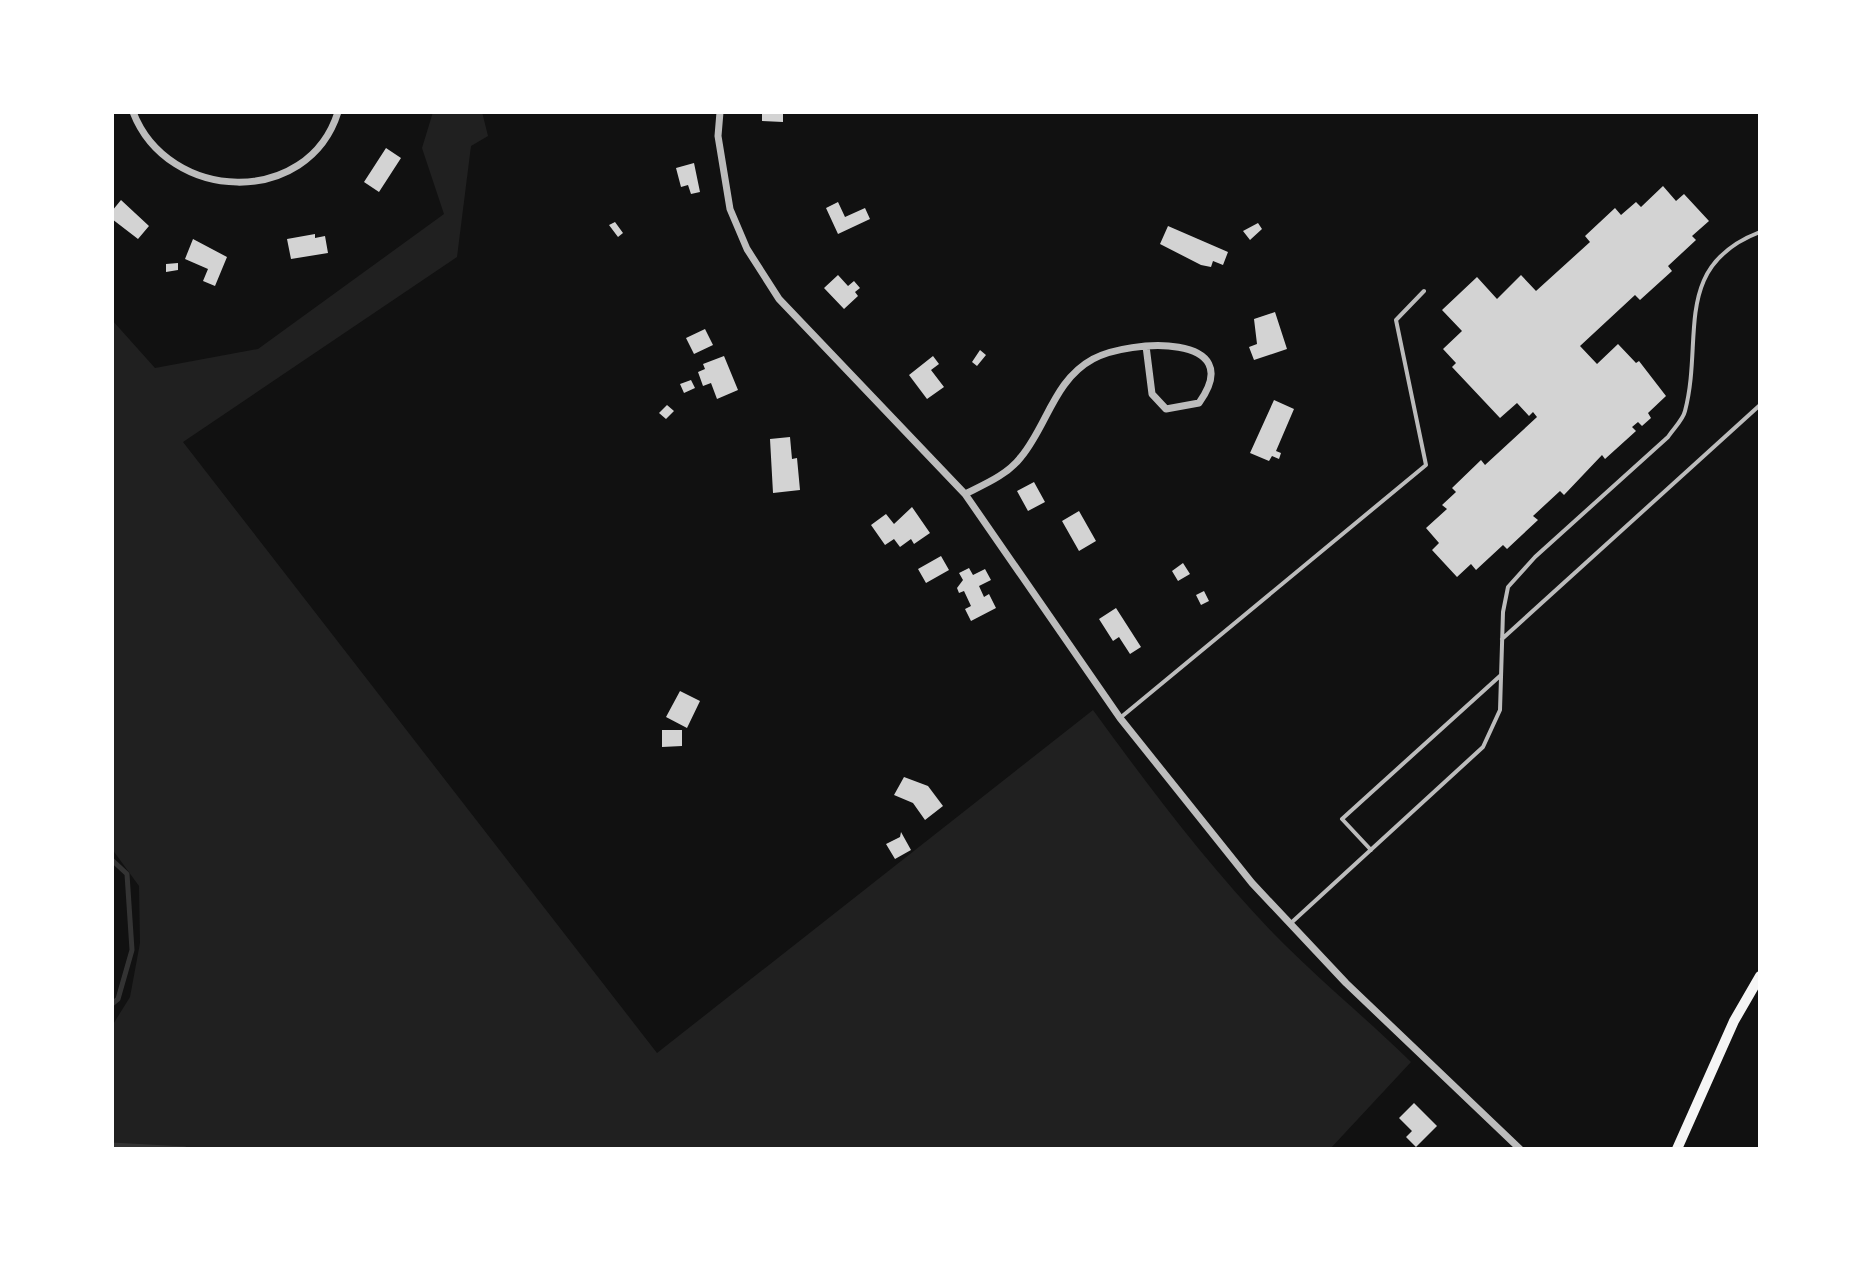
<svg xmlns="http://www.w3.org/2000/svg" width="1872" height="1261" viewBox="0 0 1872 1261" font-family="Helvetica,sans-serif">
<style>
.green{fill:#202020}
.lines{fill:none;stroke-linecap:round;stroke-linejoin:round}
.stream{stroke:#333;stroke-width:5}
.building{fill:#d3d3d3}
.service{stroke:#bcbcbc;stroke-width:4}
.minor{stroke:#bcbcbc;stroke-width:7}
.secondary{stroke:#f5f5f5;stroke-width:10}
</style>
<rect width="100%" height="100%" fill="#111"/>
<!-- green -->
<path class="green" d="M433,112h49l6,24 -17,10 -14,111 -274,185 474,611 436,-343c56,77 114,154 180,223 44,45 93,85 138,129l-81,87h-1194l-24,-4v-119l18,-29 10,-54 -1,-57 -27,-37v-529l43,48 103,-19 186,-135 -22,-66z"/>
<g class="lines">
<!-- stream -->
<path class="stream" d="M112,860l15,14 5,76 -14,49 -6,5
M112,1145l73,4"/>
</g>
<!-- building -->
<path class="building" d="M762,112h21v10l-21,-1z
M386,148l15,10 -22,34 -15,-10z
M694,163l6,29 -9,2 -3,-9 -7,2 -5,-19z
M1663,186l13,15 8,-7 25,27 -17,15 4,4 -28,26 4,5 -32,29 -5,-5 -55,51 17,18 21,-20 18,19 3,-2 27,35 -18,17 3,5 -9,8 -4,-4 -6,5 4,4 -31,28 -3,-4 -38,40 -4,-4 -27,25 5,4 -31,29 -4,-4 -27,25 -5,-6 -14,13 -25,-27 7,-7 -13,-15 21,-19 -5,-4 14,-13 -4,-4 29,-28 4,5 52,-48 -4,-5 -4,4 -12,-13 -17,15 -48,-51 4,-4 -13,-14 19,-18 -20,-21 35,-33 20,22 24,-24 15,16 54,-49 -5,-6 30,-28 6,7 15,-13 5,5z
M121,200l28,26 -11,13 -26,-20v-8z
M838,202l7,15 20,-9 5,11 -32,15 -12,-26z
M615,222l8,11 -5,4 -9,-12z
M1258,223l4,6 -12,11 -7,-9z
M1168,226l60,26 -5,13 -10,-4 -2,6 -10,-2 -41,-21z
M315,234v4l10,-2 3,17 -37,6 -4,-20z
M193,239l34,18 -12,29 -12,-5 5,-12 -23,-10z
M178,263v7l-12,2v-8z
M838,275l10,11 6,-5 6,7 -5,4 3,4 -14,13 -20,-21z
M1275,312l12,37 -33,11 -5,-13 8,-3 -3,-25z
M705,329l8,16 -19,9 -8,-16z
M980,350l6,5 -9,11 -5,-4z
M724,356l14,34 -21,9 -6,-16 -8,3 -5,-14 7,-3 -2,-5z
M933,356l6,8 -8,6 13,17 -17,12 -18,-24z
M691,380l4,8 -11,5 -4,-9z
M1274,400l20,9 -18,42 5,2 -2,6 -7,-3 -3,5 -19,-8z
M667,405l7,6 -8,8 -7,-6z
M790,437l2,22 5,-1 3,32 -27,3 -3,-54z
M1034,482l11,20 -17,9 -11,-20z
M912,507l18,26 -16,11 -3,-5 -11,8 -6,-8 -9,6 -14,-20 15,-11 8,10z
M1079,511l17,30 -17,10 -17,-30z
M941,556l8,14 -23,13 -8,-14z
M1183,563l7,11 -12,7 -6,-10z
M969,568l4,7 12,-6 6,11 -12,6 5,11 5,-3 7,14 -25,13 -6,-12 6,-3 -7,-15 -5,2 -2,-5 6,-8 -4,-7z
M1204,591l5,10 -8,4 -5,-10z
M1116,608l25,39 -11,7 -11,-17 -6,4 -14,-22z
M680,691l20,10 -13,27 -21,-11z
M662,730h20v16l-20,1z
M904,777l24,9 15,20 -18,14 -12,-17 -19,-8z
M901,832l10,18 -16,9 -9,-15 14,-7z
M1414,1103l23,23 -21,21 -10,-10 6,-6 -13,-13z"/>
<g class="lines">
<!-- service -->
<path class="service" d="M1502,639l258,-234
M1120,718l306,-253 -30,-145 28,-29
M1371,850l-29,-31 159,-144
M1291,923l192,-176 17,-37 3,-98 5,-25 27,-30 133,-120c5,-8 15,-17 17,-26 19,-72 -14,-145 75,-179"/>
<!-- minor -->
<path class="minor" d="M133,112c35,91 175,96 205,0
M720,112l-2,24 12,73 17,40 32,50 186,195 155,224 132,165 94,100 174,166
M965,494c20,-10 42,-19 56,-37 26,-31 33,-77 72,-98 37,-20 156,-26 106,44l-33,6 -14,-15 -6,-48"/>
<!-- secondary -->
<path class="secondary" d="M1677,1149l57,-128 26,-45"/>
</g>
<!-- border -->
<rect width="1872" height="1261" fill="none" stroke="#ffffff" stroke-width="228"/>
</svg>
